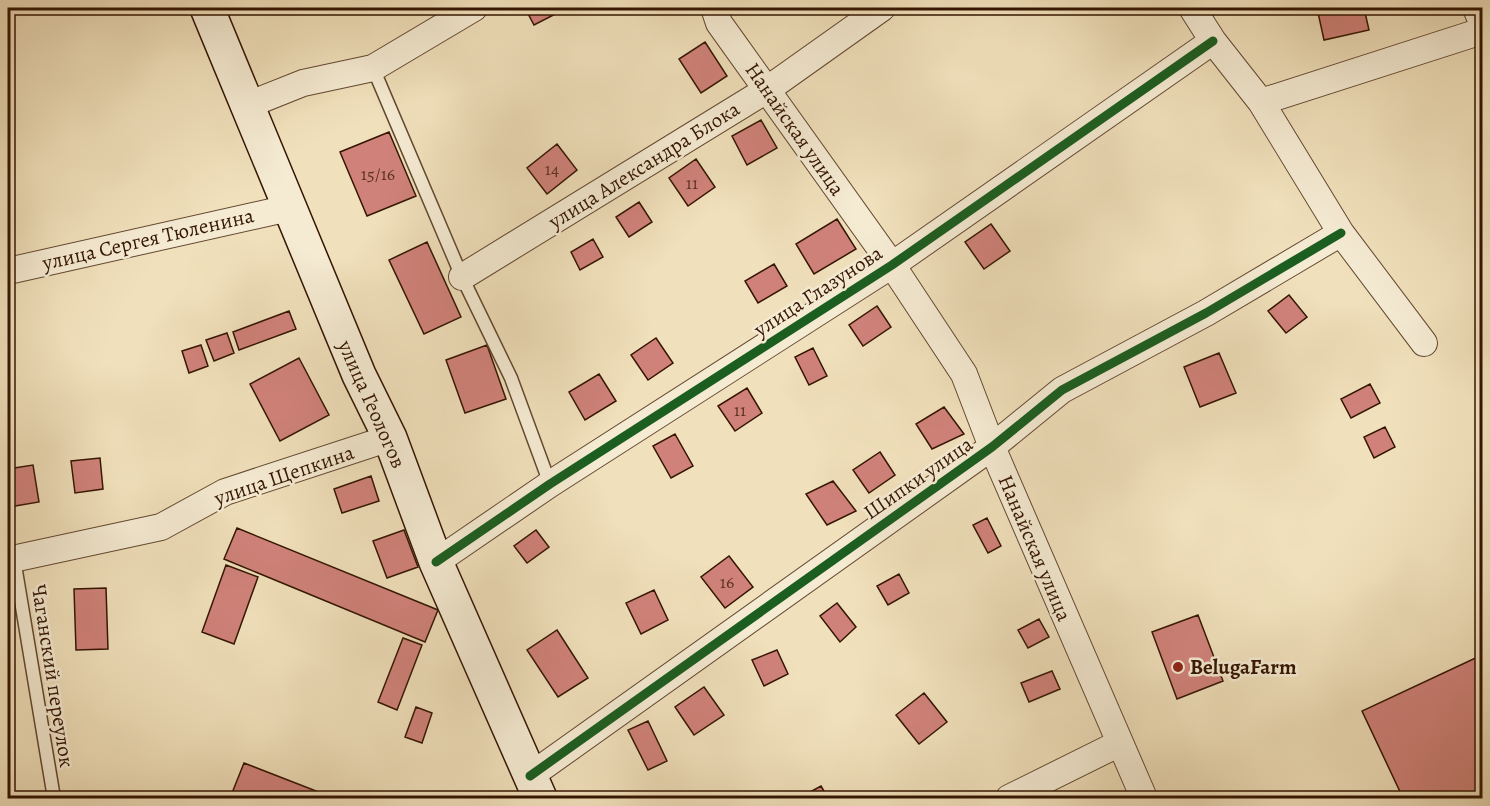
<svg xmlns="http://www.w3.org/2000/svg" width="1490" height="806" viewBox="0 0 1490 806" font-family="Alegreya,serif">
<style>
.building{fill:#d0827a;stroke:#341502;stroke-width:1.5}
.lines{fill:none;stroke-linecap:round;stroke-linejoin:round}
.lane-casing{stroke:#634830;stroke-width:15}
.street-casing{stroke:#634830;stroke-width:28}
.secondary-casing{stroke:#341502;stroke-width:36}
.lane{stroke:#f5ebd3;stroke-width:12}
.street{stroke:#f5ebd3;stroke-width:26}
.secondary{stroke:#f5ebd3;stroke-width:33}
.cycleway-casing{stroke:#f5ebd3;stroke-width:13}
.cycleway{stroke:#1b5e20;stroke-width:9}
.poi-dot{fill:#8f2418;stroke:#f5ebd3;stroke-width:2}
.labels{text-anchor:middle;stroke-width:5;stroke-linejoin:round;paint-order:stroke}
.number-label{font-size:18px;fill:#5b3020}
.street-label{font-size:21px;fill:#341502;stroke:#f5ebd3}
.poi-label{font-size:21px;font-weight:bold;fill:#341502;stroke:#f5ebd3;text-anchor:start}
</style>
<rect width="100%" height="100%" fill="#f0e0bb"/>
<filter id="stains"><feTurbulence type="fractalNoise" baseFrequency=".00333" numOctaves="4"/><feColorMatrix values="0 0 0 0 .2 0 0 0 0 .09 0 0 0 0 .02 0 0 0 .5 -.17"/></filter>
<radialGradient id="worn" r=".72"><stop offset=".6" stop-color="#630" stop-opacity="0"/><stop offset="1" stop-color="#630" stop-opacity=".3"/></radialGradient>
<!-- building -->
<path class="building" d="M525,8h42l-33,17z
M1317,8h47l5,22 -45,10z
M1424,8h22l-21,6z
M705,42l22,34 -26,17 -22,-34z
M761,120l16,28 -30,17 -15,-29z
M389,132l27,64 -49,20 -27,-64z
M557,144l20,26 -30,24 -20,-26z
M696,159l19,28 -27,19 -19,-28z
M639,202l13,20 -23,15 -13,-20z
M837,219l19,30 -42,25 -18,-30z
M991,224l19,27 -26,18 -19,-27z
M593,239l10,18 -23,13 -9,-18z
M427,242l34,75 -37,17 -35,-74z
M774,264l13,22 -29,17 -13,-22z
M1289,295l18,22 -21,16 -18,-22z
M877,306l14,21 -28,19 -14,-21z
M289,311l7,18 -57,21 -6,-18z
M227,333l7,20 -20,8 -8,-21z
M656,338l17,25 -25,17 -17,-25z
M201,345l7,21 -19,7 -7,-22z
M487,345l19,54 -41,14 -19,-53z
M813,348l14,28 -18,9 -14,-28z
M1219,353l17,40 -36,14 -16,-40z
M299,358l30,57 -49,26 -30,-57z
M599,374l17,27 -31,19 -16,-28z
M1370,384l10,19 -29,15 -10,-19z
M747,388l15,25 -27,18 -17,-25z
M944,407l20,27 -32,15 -16,-25z
M1385,427l10,20 -21,11 -10,-21z
M675,434l18,32 -22,12 -18,-32z
M880,452l15,23 -26,18 -16,-23z
M100,458l3,31 -28,4 -4,-32z
M33,465l6,37 -30,5 -1,-38z
M371,476l8,25 -37,12 -8,-24z
M833,481l23,30 -29,14 -21,-31z
M987,518l14,28 -13,7 -15,-28z
M237,528l201,82 -13,32 -201,-83z
M404,530l14,37 -31,11 -14,-37z
M536,530l13,17 -22,16 -13,-17z
M729,556l24,31 -28,21 -24,-31z
M226,565l32,12 -24,67 -32,-12z
M899,574l10,19 -21,12 -11,-19z
M106,588l2,61 -32,1 -2,-61z
M654,590l14,30 -27,14 -15,-31z
M837,603l19,24 -16,15 -20,-26z
M1198,615l25,66 -46,18 -25,-67z
M1039,619l10,18 -21,11 -10,-18z
M557,630l31,48 -30,19 -31,-47z
M403,638l19,7 -25,65 -19,-8z
M777,650l11,24 -24,12 -12,-26z
M1482,655v134l-21,9h-58l-41,-87z
M1052,671l8,18 -31,13 -8,-19z
M704,687l20,28 -30,20 -19,-28z
M924,693l23,29 -28,22 -23,-29z
M416,707l16,6 -10,30 -17,-6z
M648,721l19,40 -19,9 -20,-40z
M244,763l72,28 -3,7h-83z
M821,786l7,12h-29z"/>
<g class="lines">
<defs>
<path id="lane" d="M373,68l89,209 49,101 39,106
M14,559l40,239"/>
<path id="street" d="M714,8l5,15 173,242 72,109 28,73 152,351
M1192,8l21,33 48,61 80,131 83,110
M1476,8l6,15
M1261,102l221,-71
M248,105l55,-22 70,-15 101,-60
M8,271l281,-63
M462,277l306,-188 114,-81
M8,560l153,-33 64,-35 165,-54
M436,562l114,-78 342,-219 321,-224
M530,776l462,-329 70,-57 144,-77 135,-80
M1009,798l109,-54"/>
<path id="secondary" d="M207,8l152,367 31,63 46,124 104,236"/>
</defs>
<!-- lane casing -->
<use href="#lane" class="lane-casing"/>
<!-- street casing -->
<use href="#street" class="street-casing"/>
<!-- secondary casing -->
<use href="#secondary" class="secondary-casing"/>
<!-- lane -->
<use href="#lane" class="lane"/>
<!-- street -->
<use href="#street" class="street"/>
<!-- secondary -->
<use href="#secondary" class="secondary"/>
<defs>
<path id="cycleway" d="M436,562l114,-78 342,-219 321,-224
M530,776l462,-329 70,-57 144,-77 135,-80"/>
</defs>
<!-- cycleway casing -->
<use href="#cycleway" class="cycleway-casing"/>
<!-- cycleway -->
<use href="#cycleway" class="cycleway"/>
</g>
<!-- markers -->
<circle class="poi-dot" cx="1178" cy="667" r="6"/>
<g class="labels">
<!-- number labels -->
<g class="number-label">
<text x="552" y="175">14</text>
<text x="378" y="180">15/16</text>
<text x="692" y="189">11</text>
<text x="740" y="416">11</text>
<text x="727" y="588">16</text>
</g>
<!-- street labels -->
<g class="street-label">
<text transform="translate(795 129) rotate(55)" y="7">Нанайская улица</text>
<text transform="translate(644 165) rotate(-32)" y="7">улица Александра Блока</text>
<text transform="translate(148 239) rotate(-13)" y="7">улица Сергея Тюленина</text>
<text transform="translate(818 291) rotate(-33)" y="7">улица Глазунова</text>
<text transform="translate(372 404) rotate(66)" y="7">улица Геологов</text>
<text transform="translate(284 475) rotate(-19)" y="7">улица Щепкина</text>
<text transform="translate(918 478) rotate(-35)" y="7">Шипки улица</text>
<text transform="translate(1035 548) rotate(67)" y="7">Нанайская улица</text>
<text transform="translate(53 676) rotate(81)" y="7">Чаганский переулок</text>
</g>
<!-- poi labels -->
<g class="poi-label">
<text x="1190" y="674">BelugaFarm</text>
</g>
</g>
<!-- margin -->
<rect width="1490" height="806" fill="none" stroke="#f0e0bb" stroke-width="30"/>
<rect x="9" y="9" width="1472" height="788" fill="none" stroke="#341502" stroke-width="3"/>
<rect x="15" y="15" width="1460" height="776" fill="none" stroke="#341502" stroke-width="1.5"/>
<rect width="100%" height="100%" filter="url(#stains)"/>
<rect width="100%" height="100%" fill="url(#worn)"/>
</svg>
